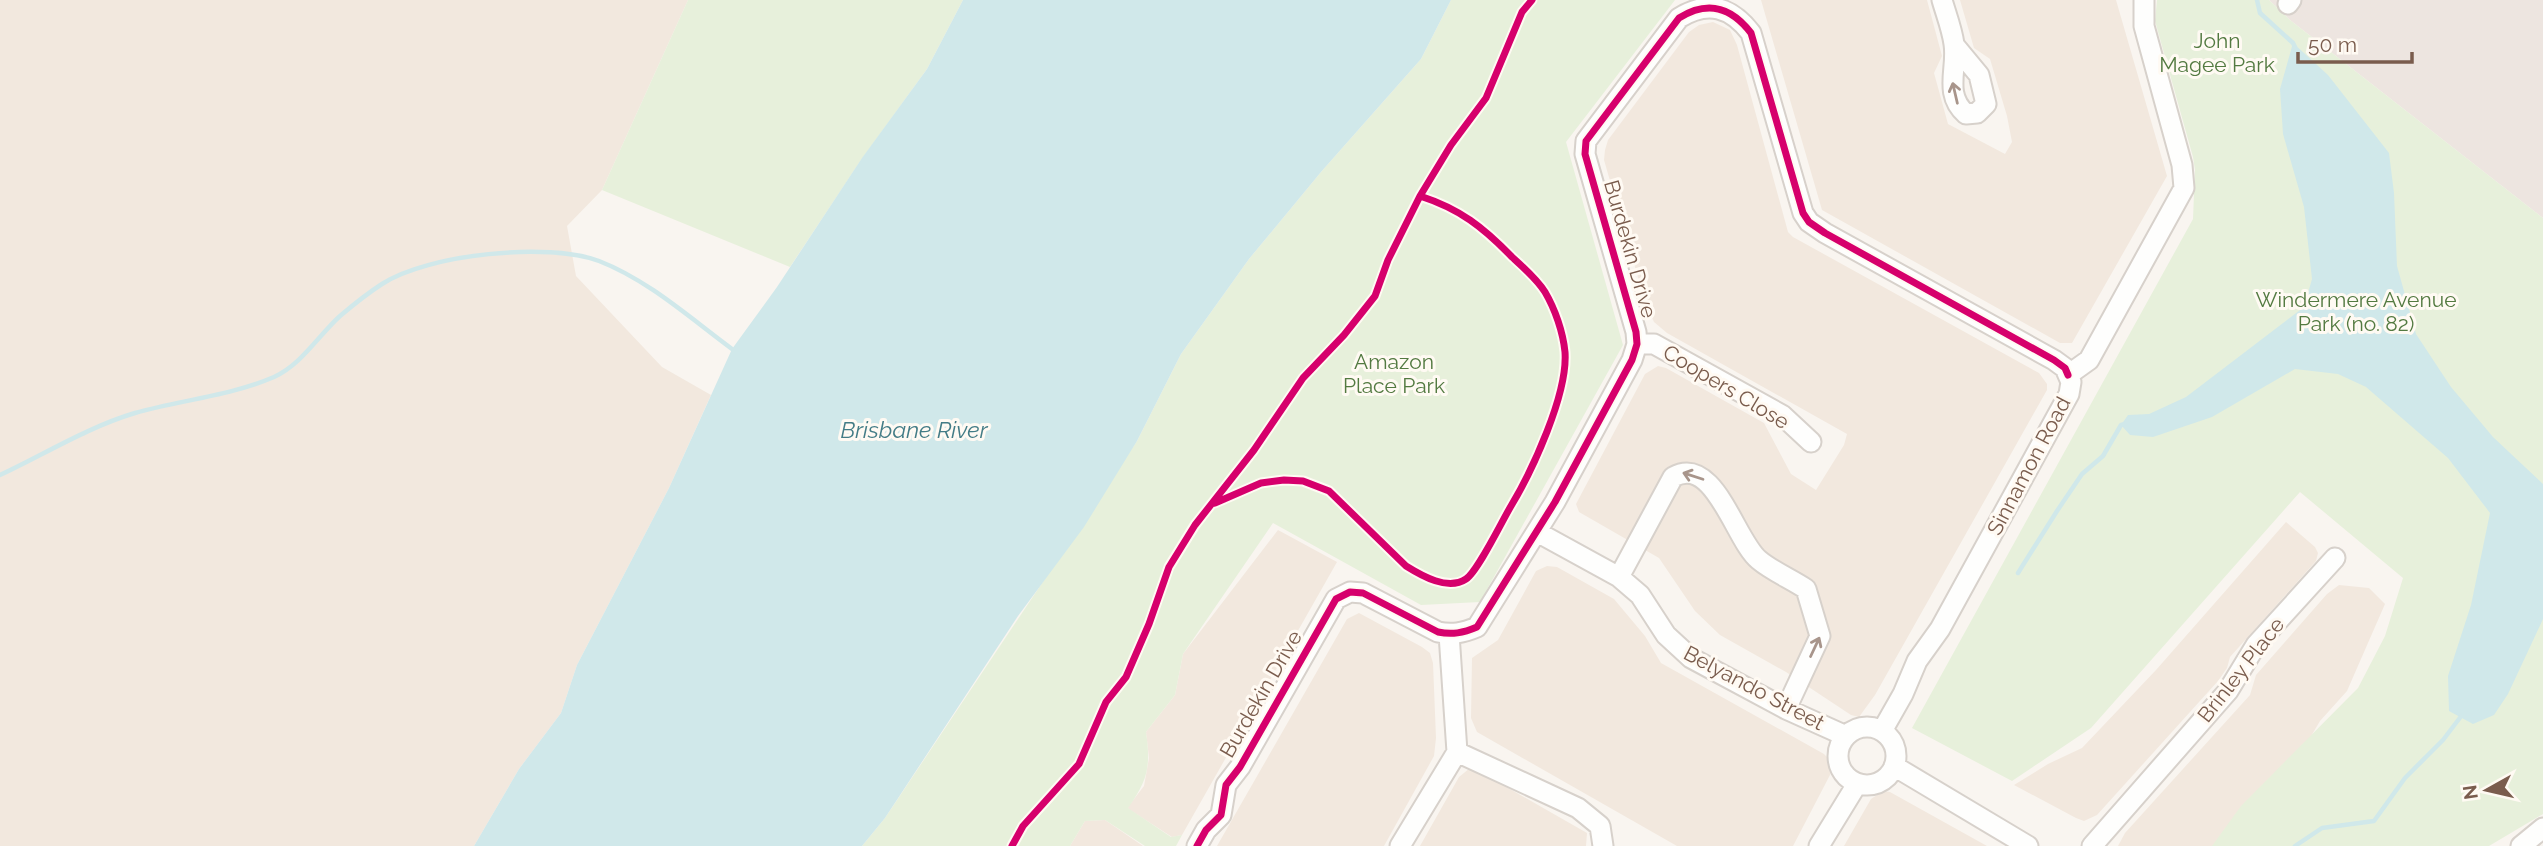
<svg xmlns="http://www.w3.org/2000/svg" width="2543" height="846" viewBox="0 0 2543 846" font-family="Raleway,sans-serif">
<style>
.residential{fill:#f2e8de}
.industrial{fill:#ede5e0}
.green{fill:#e7f0db}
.water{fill:#d0e8ea}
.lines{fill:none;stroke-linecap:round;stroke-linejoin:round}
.stream{stroke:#d0e8ea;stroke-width:4.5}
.minor-casing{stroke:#d7d1cb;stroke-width:23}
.minor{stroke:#fefefd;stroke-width:19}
.cycleway-casing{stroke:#fffaf3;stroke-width:11}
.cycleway{stroke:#d6006c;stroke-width:7}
.oneway{stroke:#a8958b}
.labels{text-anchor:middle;stroke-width:6;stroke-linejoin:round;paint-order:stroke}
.park-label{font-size:21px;fill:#537a41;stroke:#fffaf3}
.street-label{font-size:21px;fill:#7a5c4d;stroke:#fffaf3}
.water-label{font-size:23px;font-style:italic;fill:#437c86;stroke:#fffaf3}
</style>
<rect width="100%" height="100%" fill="#f9f5f0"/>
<!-- residential -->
<path class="residential" d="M0,0h688l-86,190 -35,36 9,50 86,91 49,28 -42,93 -92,177 -16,48 -42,56 -45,77h-474z
M1761,0h166l15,56 -8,17 14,51 57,30 7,-12 -5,-26 -17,-57 -16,-11 -14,-48h156l51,176 -95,167h-12l-238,-133z
M1713,22l17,8 7,15 51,187 5,5 246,136 8,11v6l-172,305 -16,22 -8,-2 -65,-43 -66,-37 -25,-24 -36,-53 -80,-46 -3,-8 69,-130 13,-8 8,2 98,55 27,51 25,16 28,-45 3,-11 -180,-101 -13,-11 -8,-17 -42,-145 1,-10 3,-10 81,-108 10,-7z
M2286,522l29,25 3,6 -2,8 -86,96 -3,11 -9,13 -121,134 -13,6 -8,-3 -62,-33 34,-21 34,-16 74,-78z
M1278,530l59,32 -155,273 -10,2 -45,-29 17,-22 5,-28 -3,-26 29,-37 8,-41z
M1547,566l10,1 57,32 31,37 16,27 163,91 6,6v15l-37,71h-116l-200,-114 -6,-14 1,-60 26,-18 38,-69z
M2339,585l30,3 16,16 -38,87 -27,30 -33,56 -55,69h-114l7,-13 125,-138 6,-20 71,-81z
M1359,613l63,34 8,6 3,10 3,75 -2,18 -50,90h-167l130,-227z
M1470,768l5,1 112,64 -1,13h-166l39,-69z
M1883,791l7,1 97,54h-143l27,-47z
M1105,820l38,26h-73l15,-25z"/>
<!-- industrial -->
<path class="industrial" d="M2269,0h274v218l-253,-198z"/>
<!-- green -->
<path class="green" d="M688,0h275l-36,69 -66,91 -71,107 -188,-77z
M1451,0h224l-109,142 57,203 -143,257 -59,3 -148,-82 -90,131 -8,41 -29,37c5,34 2,48 -18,76l43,29 11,-2 -6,11h-31l-40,-26 -20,1 -15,25h-208l23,-28 252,-377 44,-87 68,-95 72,-87 100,-113z
M2157,0h112l21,20 253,198v596l-54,32h-277l29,-40 117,-118 27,-52 18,-58 -103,-86 -209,236 -79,53 -100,-53 281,-509 2,-49 -2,-13 -38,-136z"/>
<!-- water -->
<path class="water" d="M963,0h488l-30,59 -100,113 -72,87 -68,95 -44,87 -53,86 -66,89 -133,202 -23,28h-388l45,-77 42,-56 16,-48 92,-177 63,-139 45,-62 85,-129 65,-89z
M2293,43l35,32 61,78 5,40 3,73 19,68 35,53 42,50 50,47v135l-35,75 -14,21 -21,9 -24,-13 -1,-35 23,-71 19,-92 -42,-55 -82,-71 -28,-13 -43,-5 -83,48 -59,20 -23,-2 -9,-10 7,-10 21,-1 37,-17 118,-90 8,-28 -8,-72 -21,-73 -3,-45z"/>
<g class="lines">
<!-- stream -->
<path class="stream" d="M2257,0l3,13 33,30 2,4
M0,475c45,-21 88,-48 135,-62 46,-13 95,-17 139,-36 28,-13 44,-41 66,-61 13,-11 28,-23 42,-32 46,-30 166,-42 217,-23 49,19 91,57 133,88
M2018,573l39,-62 25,-37 21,-18 18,-31 4,-1
M2295,846l27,-18 52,-7 31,-43 38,-38 19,-25"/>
<defs>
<path id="minor" d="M1942,0c4,14 10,29 12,44 4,24 -11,50 12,70l11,-1 9,-9 -7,-29 -24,-29
M2288,4l3,-4
M1637,344h17l128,71 29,27
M1537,532l82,45 21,18 26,40 25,23 95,51 60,27
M1619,577l54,-100c42,-23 62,64 86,83 13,11 32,19 47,29l14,47 -34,73
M1449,634l8,118
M1838 756a29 29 0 1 1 58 0a29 29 0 1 1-58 0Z
M1882,731l21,-37 14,-33 23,-32 129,-235 2,-12 -3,-7 21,-15 95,-172 -2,-23 -38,-139v-26
M1894,766l134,80
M1197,846l9,-16 15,-15 5,-30 14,-18 96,-168 14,-7 13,1 75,39c14,3 25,1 39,-5l78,-125 77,-142 5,-16 -1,-12 -51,-178 1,-13 93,-123c29,-18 52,-11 72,15l52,180 6,9 16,11 229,127 11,8 3,7
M1400,846l57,-94 121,56 22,18 3,20
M1819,846l38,-62
M2092,846l136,-155 28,-46 79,-87
M2521,846l22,-18"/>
</defs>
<!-- minor casing -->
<use href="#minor" class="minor-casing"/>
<!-- minor -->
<use href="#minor" class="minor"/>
<defs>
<path id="cycleway" d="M1215,503l46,-20 23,-3 19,1 26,10 77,75c16,10 42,25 60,13 12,-8 36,-58 45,-73 21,-35 57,-112 54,-154 -2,-20 -10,-43 -20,-60 -8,-13 -22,-25 -33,-35 -29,-30 -52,-48 -92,-61
M1012,846l11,-20 56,-62 27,-62 20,-25 23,-53 20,-57 26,-42 59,-75 49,-72 41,-43 31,-39 13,-36 32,-64 31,-51 35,-47 36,-86 10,-12
M1197,846l9,-16 15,-15 5,-30 14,-18 96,-168 14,-7 13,1 75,39c14,3 25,1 39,-5l78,-125 77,-142 5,-16 -1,-12 -51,-178 1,-13 93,-123c29,-18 52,-11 72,15l52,180 6,9 16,11 229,127 11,8 3,7"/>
</defs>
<!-- cycleway casing -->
<use href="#cycleway" class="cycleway-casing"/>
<!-- cycleway -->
<use href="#cycleway" class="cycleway"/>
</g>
<!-- one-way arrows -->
<defs><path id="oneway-shaft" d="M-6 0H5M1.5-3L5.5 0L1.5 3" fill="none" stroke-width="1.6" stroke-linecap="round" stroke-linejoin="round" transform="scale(1.75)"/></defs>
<g class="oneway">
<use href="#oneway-shaft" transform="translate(1955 93) rotate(-103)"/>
<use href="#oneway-shaft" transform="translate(1693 476) rotate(-162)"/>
<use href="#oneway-shaft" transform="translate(1815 647) rotate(-65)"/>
</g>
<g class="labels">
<!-- park labels -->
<g class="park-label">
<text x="2217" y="48">John<tspan x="2217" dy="24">Magee Park</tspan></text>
<text x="2356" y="307">Windermere Avenue<tspan x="2356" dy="24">Park (no. 82)</tspan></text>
<text x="1394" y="369">Amazon<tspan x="1394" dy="24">Place Park</tspan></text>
</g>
<!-- street labels -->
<g class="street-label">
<text transform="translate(1630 249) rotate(74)" y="7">Burdekin Drive</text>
<text transform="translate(1726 387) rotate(31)" y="7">Coopers Close</text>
<text transform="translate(2029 466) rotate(-62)" y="7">Sinnamon Road</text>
<text transform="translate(2241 670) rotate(-52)" y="7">Brinley Place</text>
<text transform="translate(1754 688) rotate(28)" y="7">Belyando Street</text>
<text transform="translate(1261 694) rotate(-60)" y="7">Burdekin Drive</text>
</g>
<!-- water labels -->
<g class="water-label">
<text x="914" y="438">Brisbane River</text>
</g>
</g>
<!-- north arrow -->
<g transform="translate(2487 790) rotate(262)" stroke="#fffaf3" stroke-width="5" paint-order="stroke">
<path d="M0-5L12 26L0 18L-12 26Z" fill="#7a5c4d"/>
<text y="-10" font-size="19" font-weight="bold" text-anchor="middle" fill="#7a5c4d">N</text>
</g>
<!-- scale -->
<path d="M2298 52v10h114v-10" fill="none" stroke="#7a5c4d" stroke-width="3.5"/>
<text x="2308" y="52" font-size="21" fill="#7a5c4d" stroke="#fffaf3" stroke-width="5" paint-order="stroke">50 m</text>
</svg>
